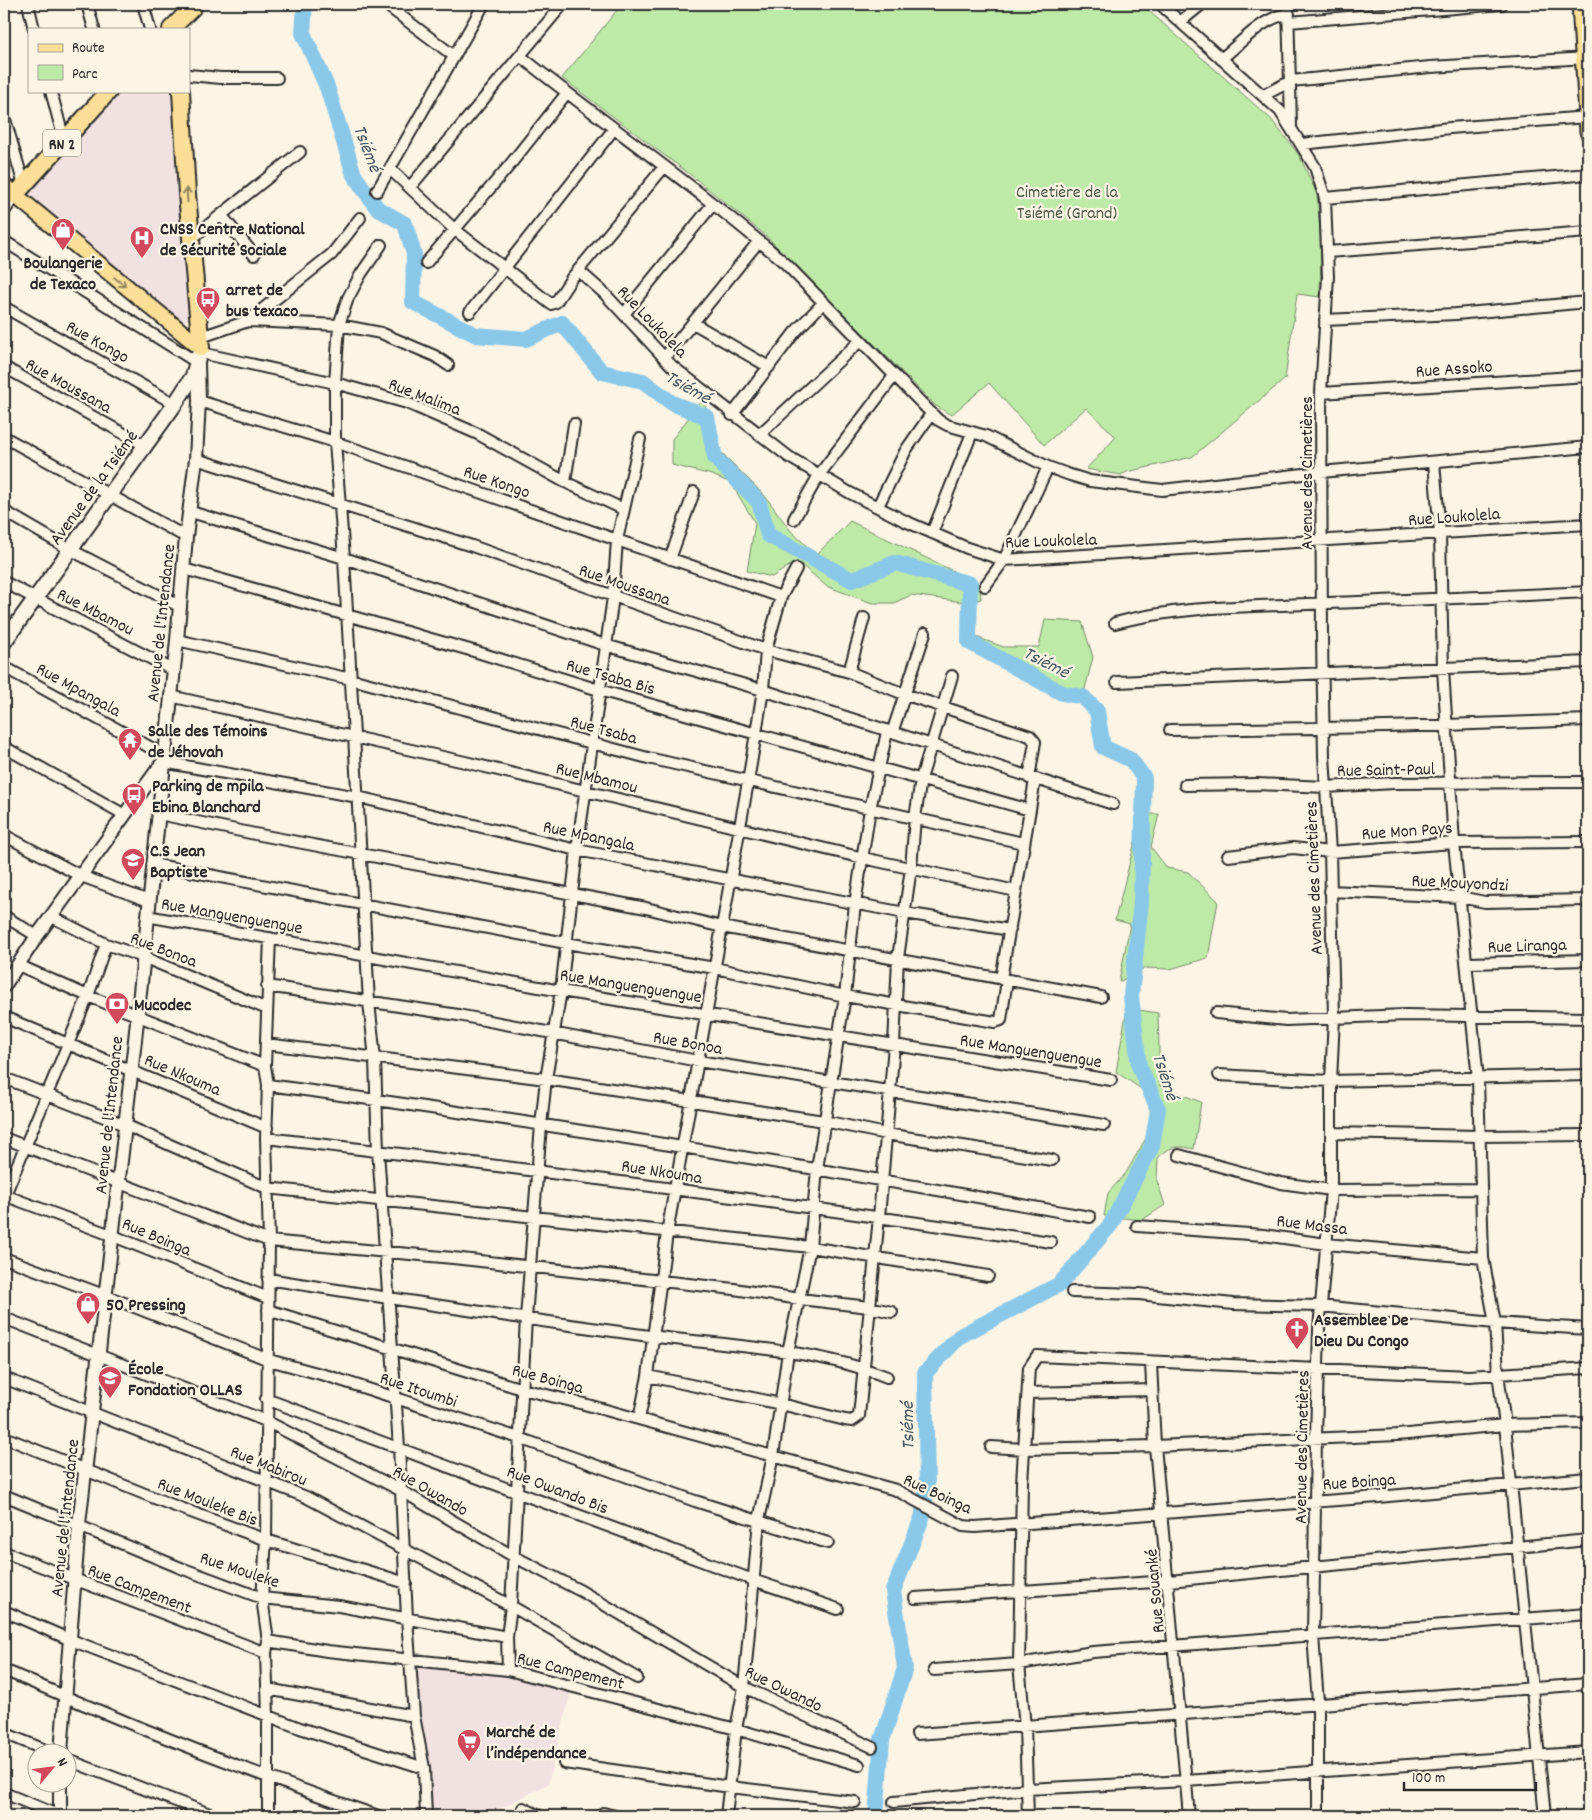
<svg xmlns="http://www.w3.org/2000/svg" width="1592" height="1820" viewBox="0 0 1592 1820" font-family="Dekko,sans-serif">
<style>
.built{fill:#f2e1e1}
.green{fill:#beeaa7;stroke:#748a69}
.lines{fill:none;stroke-linecap:round;stroke-linejoin:round}
.river{stroke:#8ac8ea;stroke-width:16}
.minor-casing{stroke:#2b2b2b;stroke-width:14}
.tertiary-casing{stroke:#2b2b2b;stroke-width:16}
.secondary-casing{stroke:#2b2b2b;stroke-width:18}
.primary-casing{stroke:#2b2b2b;stroke-width:19}
.trunk-casing{stroke:#2b2b2b;stroke-width:20}
.minor{stroke:#fcf5e5;stroke-width:10}
.tertiary{stroke:#fcf5e5;stroke-width:12}
.secondary{stroke:#fcf5e5;stroke-width:14}
.primary{stroke:#fbdf96;stroke-width:15}
.trunk{stroke:#fbdf96;stroke-width:16}
.oneway{stroke:#938560}
.labels{text-anchor:middle;stroke-width:4.5;stroke-linejoin:round;paint-order:stroke}
.shield{fill:#fcf5e5;stroke:#6a6863;stroke-width:1}
.shield-label{font-size:16px;font-weight:bold;fill:#2b2b2b}
.park-label{font-size:18px;fill:#505b4a;stroke:#fcf5e5}
.poi-label{font-size:18px;font-weight:bold;fill:#2b2b2b;stroke:#fcf5e5;text-anchor:start}
.street-label{font-size:18px;fill:#2b2b2b;stroke:#fcf5e5}
.water-label{font-size:19px;font-style:italic;fill:#485a64;stroke:#fcf5e5}
</style>
<rect width="100%" height="100%" fill="#fcf5e5"/>
<filter id="ink" filterUnits="userSpaceOnUse"><feTurbulence type="fractalNoise" baseFrequency=".02" numOctaves="2"/><feDisplacementMap in="SourceGraphic" scale="10" xChannelSelector="R" yChannelSelector="G"/><feConvolveMatrix kernelMatrix="1 2 1 2 8 2 1 2 1" color-interpolation-filters="sRGB"/></filter>
<g filter="url(#ink)">
<!-- built -->
<path class="built" d="M117,91h54l10,75 13,151 -19,8 -150,-124 28,-41z
M414,1665l93,9 65,13 -24,97 -62,32h-55l-13,-98z"/>
<!-- green -->
<path class="green" d="M622,4h519l130,115 28,36 18,39 4,50 -1,53 -23,-3 -12,85 -93,78 -65,15 -6,3 -35,-6 30,-32 -30,-29 -42,37 -55,-62 -38,32 -15,-9 -171,-171 -69,-56 -134,-101z
M702,401l14,24 2,24 47,47 25,34 26,25 34,-34 130,63 1,15 -18,3 -52,-7 -17,8h-22l-46,-17 -29,-25 -25,16 -25,-6 8,-48 -24,-40 -19,-8 -40,-10v-26z
M1045,620l37,2 11,35 -10,40 -106,-44 -1,-16 28,10h35z
M1142,814h17l-8,33 16,21 21,4 30,29 -10,57 -38,11 -26,-1 -25,14 11,-58 -15,-4z
M1127,1008l31,5 2,73 41,16 -7,47c-17,-4 -24,-3 -36,9l-1,23 8,24 -23,15 -38,-4 4,-23 18,-20 20,-35 5,-25 -8,-23 -27,-18z"/>
<g class="lines">
<!-- river -->
<path class="river" d="M305,4l-2,29 24,54 27,88 23,33 28,16 9,30 -1,48 63,33 50,4 36,-16 40,49 41,9 29,22 35,14 8,41 44,44 9,33 84,45 43,-17 75,21 -1,58 93,51 21,4 14,14 6,36 28,13 13,18 -3,124 -10,94 8,70 19,43 -6,37 -41,78 -51,60 -100,52 -35,37 2,116 -5,29 -29,73 12,77 -23,72 -6,76"/>
<defs>
<path id="minor" d="M28,4l6,25
M87,4l7,25
M143,4l7,25
M385,4l69,52
M1160,4l120,107 35,56 10,31 3,79 -7,116 1,246 2,117 6,96 4,165 -3,64v109l-12,139 -3,108 -3,199 5,66v114
M1288,4l3,122
M1180,22l22,-18
M1289,22l213,-18
M520,56c88,70 181,134 266,208l152,156 9,5 39,11 62,31 22,8 20,6 72,9 159,-18 267,-25
M1221,59c19,-15 43,-43 68,-45
M189,75l32,3h56
M51,91l13,49
M1264,95l27,-14 139,-14 158,-9
M4,116l20,69
M1302,144l148,-16 137,-11
M390,169l64,60 97,75 5,-2 15,-23 93,-112
M411,186l152,-182
M377,191l107,-187
M1325,198l263,-24
M4,212l11,-17
M222,216l32,39
M191,239l109,-87
M4,241l194,122
M381,245l-20,29 -13,24 -9,27 -4,58v59l9,116 25,444 6,57 3,92 21,296 8,171 7,98 10,52 2,48
M1328,252l260,-20
M426,263l83,-97 57,-72
M579,271l25,22 68,73 117,91 61,36 55,28 62,27 37,12 584,-36
M4,307l171,97
M470,312l143,-182
M624,314l89,-110
M1325,320l131,-6 132,-12
M248,321l84,-67 28,-36
M693,323l76,44
M201,337l47,-16 91,4 42,8 54,23 13,9
M201,353l134,30 72,20 71,31 87,48 58,27
M665,357l94,-116
M4,367l142,79
M1321,393l267,-17
M199,401l136,41 446,155
M732,415l63,-83 28,-29
M759,435l101,-94
M4,437l182,100
M196,459l276,87 294,104 83,22 55,22 126,42 5,6 -6,36
M1434,462l6,72 3,135 11,174 24,236 5,179 12,65 3,50 7,52 40,391
M565,482l9,-58
M878,506l28,-56 25,-36
M4,511l67,39 110,57
M191,512l153,46 261,87 158,45 350,114
M794,519l25,-44 75,-99
M932,533l40,-100
M670,559l24,-67
M184,569l293,83 122,38 431,120
M4,582l169,88
M985,586l19,-26 44,-93
M1115,623c63,-17 128,-16 192,-19 94,-4 188,-7 281,-12
M177,640l174,39 297,79 375,85
M4,667l160,88
M849,672l15,-54
M1117,682l471,-20
M170,696l295,66 398,96 153,33
M1170,730l217,-3 201,-7
M892,733l33,-100
M4,747l121,68
M163,762l195,35 219,53 328,63 105,17
M1185,785l72,-1 69,3 68,-4 194,-1
M159,814l96,20 391,74 76,19 379,70
M4,835l77,41 68,25
M1228,856l65,-8 37,4 124,-9 134,-1
M152,864l414,79 149,25 130,28 150,26 6,-2 6,-40
M1330,891l130,6 25,5 103,-2
M4,916l33,20
M147,916l414,75 550,89
M52,917l54,27 37,13 124,52
M1467,963l121,-3
M18,965l70,31 177,70
M1001,979l34,-199
M267,986l191,29 240,46 406,64
M1216,1013l70,7 119,-5 183,3
M4,1017l263,111
M266,1044l280,35 278,42 62,13 166,26
M1219,1075l112,6 257,-6
M4,1078l121,47 142,63 543,59 178,29
M268,1085c275,37 549,83 822,132
M1333,1133l146,3 109,-1
M4,1138l265,103 184,17 281,31 66,10 69,8 23,5
M266,1138c262,30 524,66 785,104
M1179,1155l102,28 50,7 150,-1
M4,1195l107,40 157,63
M4,1197l84,-201 18,-52
M1137,1226l126,9 63,9 157,14
M4,1258l100,37 165,65 59,16 191,62 176,63 133,42
M268,1279c125,20 249,39 374,56 81,11 168,12 245,42
M1072,1292l67,2 94,10 87,2 175,17 93,6
M268,1310l254,79 62,15 312,86 67,36 12,1 403,-30 210,-19
M4,1318l262,103 134,69 113,66 68,35 163,96 128,60
M1151,1363l4,83 34,370
M648,1376l133,28 64,16 7,1 7,-5 20,-199 15,-172 4,-87 13,-90 4,-50 6,-39 31,-103
M4,1378l302,119 205,109 126,72
M1029,1393l123,-3
M266,1399l487,181 85,29
M639,1419l9,-43 19,-143 81,-451 15,-92 3,-40 15,-53 15,-28
M4,1437l163,66 99,37 140,43
M991,1447l34,2 130,-3 242,-11 108,-10 83,-2
M4,1495l177,73 81,30 77,8 168,31
M4,1552l262,101
M915,1598l254,-17 419,-41
M4,1611l67,29 229,88 124,40
M268,1641l59,10 181,19 228,59 123,36
M4,1670c122,54 247,103 374,146
M508,1670l-1,-33 4,-31 15,-288 15,-193 5,-46 15,-88 16,-141 36,-253 4,-57 23,-101
M934,1670l85,-6 74,-12 495,-38
M267,1689l147,27
M4,1733l46,19
M917,1734l671,-50
M68,1760l147,56
M564,1763l166,24 125,15
M4,1793l56,23
M894,1802l133,-13 159,-8 402,-29
M523,1808l17,8
M603,1813l13,3
M268,1816v-100l-2,-63 2,-12 -6,-43 4,-58 3,-299 -3,-103 2,-53 -3,-19 5,-128
M726,1816l10,-87 8,-42 15,-167 14,-64 15,-104 22,-105 7,-78 28,-173 10,-92 15,-95 17,-77
M1028,1816l-3,-89 -6,-63 3,-181 7,-115 8,-12 432,20 119,-8
M1583,1816h5"/>
<path id="tertiary" d="M4,986l33,-50 126,-174
M61,1752l18,-228 56,-484 42,-400 9,-103 10,-78 3,-58 -1,-38
M60,1816v-34"/>
<path id="secondary" d="M4,642l171,-238 18,-28 8,-28"/>
<path id="primary" d="M1580,4l8,128
M4,186l197,162"/>
<path id="trunk" d="M171,29l22,-22
M181,91l6,103 14,154
M15,195l94,-104"/>
</defs>
<!-- minor casing -->
<use href="#minor" class="minor-casing"/>
<!-- tertiary casing -->
<use href="#tertiary" class="tertiary-casing"/>
<!-- secondary casing -->
<use href="#secondary" class="secondary-casing"/>
<!-- primary casing -->
<use href="#primary" class="primary-casing"/>
<!-- trunk casing -->
<use href="#trunk" class="trunk-casing"/>
<!-- minor -->
<use href="#minor" class="minor"/>
<!-- tertiary -->
<use href="#tertiary" class="tertiary"/>
<!-- secondary -->
<use href="#secondary" class="secondary"/>
<!-- primary -->
<use href="#primary" class="primary"/>
<!-- trunk -->
<use href="#trunk" class="trunk"/>
</g>
<!-- one-way arrows -->
<defs><path id="oneway-shaft" d="M-6 0H5M1.5-3L5.5 0L1.5 3" fill="none" stroke-width="1.6" stroke-linecap="round" stroke-linejoin="round" transform="scale(1.25)"/></defs>
<g class="oneway">
<use href="#oneway-shaft" transform="translate(187 195) rotate(-94)"/>
<use href="#oneway-shaft" transform="translate(120 282) rotate(39)"/>
</g>
</g>
<!-- icons -->
<defs>
<symbol id="shop-pin" viewBox="-11 -11 22 30"><path d="M0 17L-7.5 6A9.5 9.5 0 1 1 7.5 6Z" fill="#d1495b" stroke="#fcf5e5"/><path d="M-5-2.5h2.3a2.7 3.5 0 0 1 5.4 0H5L5.5 6h-11ZM-1.5-2.5h3a1.5 2.3 0 0 0-3 0Z" fill="#fff"/></symbol>
<symbol id="hospital-pin" viewBox="-11 -11 22 30"><path d="M0 17L-7.5 6A9.5 9.5 0 1 1 7.5 6Z" fill="#d1495b" stroke="#fcf5e5"/><path d="M-5-5h3v3.5h4V-5h3V5h-3V1.5h-4V5h-3Z" fill="#fff"/></symbol>
<symbol id="bus-pin" viewBox="-11 -11 22 30"><path d="M0 17L-7.5 6A9.5 9.5 0 1 1 7.5 6Z" fill="#d1495b" stroke="#fcf5e5"/><path d="M-5-6H5V4H4V6H2V4H-2V6H-4V4H-5ZM-3.5-4V0h7V-4ZM-3.5 1.2v1.5H-2V1.2ZM2 1.2v1.5H3.5V1.2Z" fill="#fff"/></symbol>
<symbol id="temple-pin" viewBox="-11 -11 22 30"><path d="M0 17L-7.5 6A9.5 9.5 0 1 1 7.5 6Z" fill="#d1495b" stroke="#fcf5e5"/><path d="M0-6L5-2H3V0L6.5 2.5H4V6H1.5V3h-3V6H-4V2.5H-6.5L-3 0V-2H-5Z" fill="#fff"/></symbol>
<symbol id="school-pin" viewBox="-11 -11 22 30"><path d="M0 17L-7.5 6A9.5 9.5 0 1 1 7.5 6Z" fill="#d1495b" stroke="#fcf5e5"/><path d="M0-5L7-2L0 1L-7-2ZM-4 1L0 2.5L4 1V4Q0 6-4 4Z" fill="#fff"/></symbol>
<symbol id="bank-pin" viewBox="-11 -11 22 30"><path d="M0 17L-7.5 6A9.5 9.5 0 1 1 7.5 6Z" fill="#d1495b" stroke="#fcf5e5"/><path d="M-6-4H6V4H-6ZM0-2.3a2.3 2.3 0 1 0 0 4.6a2.3 2.3 0 1 0 0-4.6Z" fill="#fff"/></symbol>
<symbol id="church-pin" viewBox="-11 -11 22 30"><path d="M0 17L-7.5 6A9.5 9.5 0 1 1 7.5 6Z" fill="#d1495b" stroke="#fcf5e5"/><path d="M-1.2-6h2.4v3.5h3.3v2.4h-3.3V6h-2.4V-.1h-3.3v-2.4h3.3Z" fill="#fff"/></symbol>
<symbol id="supermarket-pin" viewBox="-11 -11 22 30"><path d="M0 17L-7.5 6A9.5 9.5 0 1 1 7.5 6Z" fill="#d1495b" stroke="#fcf5e5"/><path d="M-6-5.5h2.5l.6 2H6L4.5 2H-2.5L-4.4-4H-6ZM-1.5 3.2a1.3 1.3 0 1 0 .1 0ZM3 3.2a1.3 1.3 0 1 0 .1 0Z" fill="#fff"/></symbol>
</defs>
<g fill-rule="evenodd">
<use href="#shop-pin" x="49" y="216" width="28" height="38"/>
<use href="#hospital-pin" x="128" y="224" width="28" height="38"/>
<use href="#bus-pin" x="194" y="285" width="28" height="38"/>
<use href="#temple-pin" x="116" y="726" width="28" height="38"/>
<use href="#bus-pin" x="120" y="781" width="28" height="38"/>
<use href="#school-pin" x="119" y="846" width="28" height="38"/>
<use href="#bank-pin" x="103" y="990" width="28" height="38"/>
<use href="#shop-pin" x="74" y="1290" width="28" height="38"/>
<use href="#church-pin" x="1283" y="1315" width="28" height="38"/>
<use href="#school-pin" x="96" y="1364" width="28" height="38"/>
<use href="#supermarket-pin" x="455" y="1727" width="28" height="38"/>
</g>
<g class="labels">
<!-- shield labels -->
<rect class="shield" x="43" y="129.5" width="38" height="27" rx="4"/>
<g class="shield-label">
<text x="62" y="149">RN 2</text>
</g>
<!-- park labels -->
<g class="park-label">
<text x="1067" y="197">Cimetière de la<tspan x="1067" dy="21">Tsiémé (Grand)</tspan></text>
</g>
<!-- poi labels -->
<g class="poi-label">
<text x="160" y="234">CNSS Centre National<tspan x="160" dy="21">de Sécurité Sociale</tspan></text>
<text x="63" y="268" text-anchor="middle">Boulangerie<tspan x="63" dy="21">de Texaco</tspan></text>
<text x="226" y="295">arret de<tspan x="226" dy="21">bus texaco</tspan></text>
<text x="148" y="736">Salle des Témoins<tspan x="148" dy="21">de Jéhovah</tspan></text>
<text x="152" y="791">Parking de mpila<tspan x="152" dy="21">Ebina Blanchard</tspan></text>
<text x="150" y="856">C.S Jean<tspan x="150" dy="21">Baptiste</tspan></text>
<text x="134" y="1010">Mucodec</text>
<text x="106" y="1310">50 Pressing</text>
<text x="1314" y="1325">Assemblee De<tspan x="1314" dy="21">Dieu Du Congo</tspan></text>
<text x="128" y="1374">École<tspan x="128" dy="21">Fondation OLLAS</tspan></text>
<text x="486" y="1737">Marché de<tspan x="486" dy="21">l’indépendance</tspan></text>
</g>
<!-- street labels -->
<g class="street-label">
<text transform="translate(653 321) rotate(46)" y="6">Rue Loukolela</text>
<text transform="translate(98 341) rotate(29)" y="6">Rue Kongo</text>
<text transform="translate(1454 368) rotate(-4)" y="6">Rue Assoko</text>
<text transform="translate(69 385) rotate(29)" y="6">Rue Moussana</text>
<text transform="translate(425 396) rotate(21)" y="6">Rue Malima</text>
<text transform="translate(1306 473) rotate(-90)" y="6">Avenue des Cimetières</text>
<text transform="translate(497 481) rotate(19)" y="6">Rue Kongo</text>
<text transform="translate(93 487) rotate(-54)" y="6">Avenue de la Tsiémé</text>
<text transform="translate(1454 516) rotate(-4)" y="6">Rue Loukolela</text>
<text transform="translate(1051 540) rotate(-2)" y="6">Rue Loukolela</text>
<text transform="translate(625 584) rotate(19)" y="6">Rue Moussana</text>
<text transform="translate(96 611) rotate(27)" y="6">Rue Mbamou</text>
<text transform="translate(160 623) rotate(-84)" y="6">Avenue de l'Intendance</text>
<text transform="translate(611 676) rotate(16)" y="6">Rue Tsaba Bis</text>
<text transform="translate(79 689) rotate(29)" y="6">Rue Mpangala</text>
<text transform="translate(604 729) rotate(15)" y="6">Rue Tsaba</text>
<text transform="translate(1386 769) rotate(-1)" y="6">Rue Saint-Paul</text>
<text transform="translate(597 777) rotate(14)" y="6">Rue Mbamou</text>
<text transform="translate(1407 830) rotate(-4)" y="6">Rue Mon Pays</text>
<text transform="translate(589 835) rotate(12)" y="6">Rue Mpangala</text>
<text transform="translate(1313 878) rotate(-92)" y="6">Avenue des Cimetières</text>
<text transform="translate(1460 882) rotate(3)" y="6">Rue Mouyondzi</text>
<text transform="translate(232 915) rotate(10)" y="6">Rue Manguenguengue</text>
<text transform="translate(1527 945) rotate(-2)" y="6">Rue Liranga</text>
<text transform="translate(164 949) rotate(21)" y="6">Rue Bonoa</text>
<text transform="translate(631 985) rotate(9)" y="6">Rue Manguenguengue</text>
<text transform="translate(688 1042) rotate(10)" y="6">Rue Bonoa</text>
<text transform="translate(1031 1050) rotate(9)" y="6">Rue Manguenguengue</text>
<text transform="translate(183 1074) rotate(23)" y="6">Rue Nkouma</text>
<text transform="translate(108 1115) rotate(-84)" y="6">Avenue de l'Intendance</text>
<text transform="translate(662 1171) rotate(9)" y="6">Rue Nkouma</text>
<text transform="translate(1312 1224) rotate(7)" y="6">Rue Massa</text>
<text transform="translate(157 1236) rotate(23)" y="6">Rue Boinga</text>
<text transform="translate(548 1378) rotate(15)" y="6">Rue Boinga</text>
<text transform="translate(419 1389) rotate(18)" y="6">Rue Itoumbi</text>
<text transform="translate(1301 1447) rotate(-89)" y="6">Avenue des Cimetières</text>
<text transform="translate(269 1465) rotate(22)" y="6">Rue Mabirou</text>
<text transform="translate(1359 1481) rotate(-4)" y="6">Rue Boinga</text>
<text transform="translate(558 1489) rotate(21)" y="6">Rue Owando Bis</text>
<text transform="translate(431 1490) rotate(30)" y="6">Rue Owando</text>
<text transform="translate(938 1493) rotate(25)" y="6">Rue Boinga</text>
<text transform="translate(208 1501) rotate(21)" y="6">Rue Mouleke Bis</text>
<text transform="translate(64 1518) rotate(-84)" y="6">Avenue de l'Intendance</text>
<text transform="translate(240 1569) rotate(18)" y="6">Rue Mouleke</text>
<text transform="translate(140 1588) rotate(21)" y="6">Rue Campement</text>
<text transform="translate(1154 1591) rotate(-95)" y="6">Rue Souanké</text>
<text transform="translate(571 1670) rotate(14)" y="6">Rue Campement</text>
<text transform="translate(784 1688) rotate(26)" y="6">Rue Owando</text>
</g>
<!-- water labels -->
<g class="water-label">
<text transform="translate(369 148) rotate(69)" y="7">Tsiémé</text>
<text transform="translate(689 386) rotate(30)" y="7">Tsiémé</text>
<text transform="translate(1047 661) rotate(27)" y="7">Tsiémé</text>
<text transform="translate(1167 1076) rotate(72)" y="7">Tsiémé</text>
<text transform="translate(906 1426) rotate(-91)" y="7">Tsiémé</text>
</g>
</g>
<!-- margin -->
<rect width="1592" height="1820" fill="none" stroke="#fcf5e5" stroke-width="20"/>
<rect x="10" y="10" width="1572" height="1800" fill="none" stroke="#2b2b2b" stroke-width="2" filter="url(#ink)"/>
<!-- legend -->
<rect x="28" y="28" width="162" height="65" fill="#fcf5e5" stroke="#a8a49b"/>
<rect x="38" y="44" width="25" height="8" fill="#fbdf96" stroke="#a8a49b"/>
<text x="72" y="52" font-size="15" fill="#2b2b2b">Route</text>
<rect x="38" y="65" width="25" height="15" fill="#beeaa7" stroke="#a8a49b"/>
<text x="72" y="78" font-size="15" fill="#2b2b2b">Parc</text>
<!-- north arrow -->
<g transform="translate(52 1768) rotate(61)"><circle r="24" fill="#fcf5e5" stroke="#a8a49b"/>
<path d="M0-4L9 19L0 12L-9 19Z" fill="#d1495b"/>
<text y="-8" font-size="14" font-weight="bold" text-anchor="middle" fill="#2b2b2b">N</text>
</g>
<!-- scale -->
<path d="M1404 1782v8h132v-8" fill="none" stroke="#2b2b2b" stroke-width="2.5"/>
<text x="1412" y="1782" font-size="15" fill="#2b2b2b" stroke="#fcf5e5" stroke-width="4" paint-order="stroke">100 m</text>
</svg>
